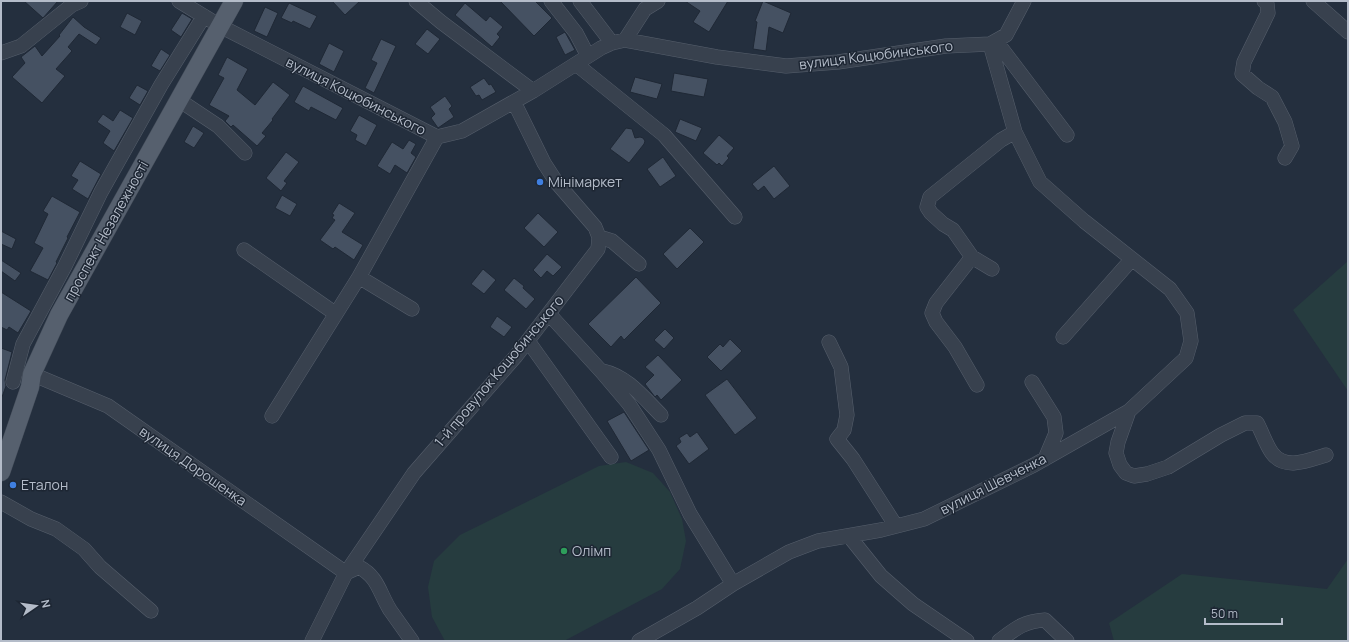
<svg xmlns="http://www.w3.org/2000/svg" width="1349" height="642" viewBox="0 0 1349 642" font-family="Manrope,sans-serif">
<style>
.green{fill:#263c3f}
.building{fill:#455162;stroke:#1f2835}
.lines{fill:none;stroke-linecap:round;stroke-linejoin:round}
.minor-casing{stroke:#565f6c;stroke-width:15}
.major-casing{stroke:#414a57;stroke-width:19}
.minor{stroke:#38414e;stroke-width:14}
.major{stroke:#56606e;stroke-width:18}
.shop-dot{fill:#3f7fe0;stroke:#1d2633;stroke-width:1.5}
.leisure-dot{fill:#2e9e5b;stroke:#1d2633;stroke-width:1.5}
.labels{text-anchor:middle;stroke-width:3;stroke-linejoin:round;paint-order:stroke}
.street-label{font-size:14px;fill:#b4bcc9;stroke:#1d2633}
.poi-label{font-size:14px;fill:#b4bcc9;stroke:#1d2633;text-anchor:start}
</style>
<rect width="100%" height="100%" fill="#242f3e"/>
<!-- green -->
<path class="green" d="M1348,261v130l-55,-81z
M626,462l27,11 17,19 12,27 4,22 -6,28 -18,20 -98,52h-119l-13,-24 -4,-30 6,-26 26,-26 139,-69z
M1348,559v82h-234l-5,-18 73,-49 145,15z"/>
<!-- building -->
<path class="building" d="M24,1h34l-15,17z
M332,1h28l-15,14z
M500,1h35l17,17 -18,18z
M685,1h43l-19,31 -16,-10 7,-11z
M763,1l28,12 -8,20 -14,-6 -3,24 -13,-2 4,-27 -2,-1z
M289,3l28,13 -7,13 -17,-8 -1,2 -11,-5z
M465,3l21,18 4,-5 13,11 -6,7 3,3 -8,10 -37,-32z
M265,7l13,6 -11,24 -13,-6z
M127,13l15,8 -7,14 -15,-8z
M182,13l10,6 -11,18 -10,-7z
M73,17l11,10 17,11 -5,7 -17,-11 -11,13 4,4 -16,18 9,7 -23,27 -30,-26 13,-14 -4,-6 14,-11 7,10 18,-20 -1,-1z
M427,29l13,10 -12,15 -13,-10z
M565,32l10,18 -10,5 -9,-18z
M381,39l15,7 -22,47 -9,-5 12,-25 -6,-3z
M329,43l15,8 -10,21 -15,-8z
M161,49l9,6 -10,16 -9,-5z
M227,57l21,12 -11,21 18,15 18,-23 17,13 -18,24 1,1 -11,13 4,3 -9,10 -24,-21 -2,2 -6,-6 4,-5 -20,-11 15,-27 -6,-3z
M674,73l34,6 -4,18 -33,-6z
M635,77l27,7 -5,15 -27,-7z
M484,78l5,7 2,-1 5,8 -14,8 -3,-5 -3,1 -6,-9z
M137,85l11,6 -8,14 -11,-7z
M303,86l40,22 -7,12 -25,-13 -2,4 -15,-9z
M445,96l7,10 -3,3 5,8 -16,11 -7,-10 4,-4 -5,-7z
M120,110l13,8 -19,33 -11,-8 7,-12 -13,-9 6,-8 10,7z
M359,115l18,10 -11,21 -11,-6 2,-5 -7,-4z
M680,119l22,9 -6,13 -21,-9z
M193,126l11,7 -10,15 -10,-6z
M626,128l6,1 3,9 5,-1 3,1 2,3 -1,3 -15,19 -19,-14z
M719,135l15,13 -7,8 2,2 -7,8 -3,-3 -2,2 -14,-12z
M409,140l7,4 -5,9 5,4 -9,16 -12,-8 -5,9 -13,-8 15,-24 11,7z
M286,152l13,10 -15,19 3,2 -6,8 -15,-13z
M663,157l13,19 -16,11 -13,-18z
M80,161l21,13 -13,25 -16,-10 6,-9 -7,-4z
M774,166l16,20 -16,13 -10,-13 -6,5 -6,-7z
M282,195l15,9 -7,12 -15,-8z
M52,196l28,16 -13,25 1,1 -12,24 1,1 -9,17 -18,-9 13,-23 -9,-5 14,-29 -5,-3z
M339,203l16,10 -13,19 21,13 -9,15 -19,-13 -2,2 -13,-9 15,-20 -3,-2 2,-3 -2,-1z
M538,213l20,19 -14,15 -20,-19z
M690,228l14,14 -27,27 -14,-15z
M1,231l15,8 -4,10 -11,-5z
M547,254l15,13 -9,9 -6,-5 -6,7 -8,-8z
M1,260l20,13 -6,8 -14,-10z
M483,269l13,11 -12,14 -13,-10z
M636,277l25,26 -37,37 -3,-4 -10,11 -23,-23z
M514,278l10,8 -1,2 12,11 -9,10 -22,-19z
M1,292l30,19 -13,22 -9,-6 -2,3 -6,-3z
M497,316l15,11 -8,10 -14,-10z
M665,329l9,9 -10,11 -10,-9z
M730,339l12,12 -21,20 -14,-14 13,-13 3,3z
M1,348l11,4 -7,28 1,6 -4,11h-1z
M658,355l24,25 -21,20 -4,-5 -2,2 -10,-13 9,-9 -9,-8z
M727,379l30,39 -22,17 -30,-40z
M624,412l25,38 -18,11 -24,-40z
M697,432l12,17 -20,15 -13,-18 5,-4 -2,-4 8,-5 3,4z"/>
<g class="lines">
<defs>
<path id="minor" d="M179,1l41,25 217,111 25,-6 71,-40 68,-43 11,-5 13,-3 92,17 69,9 52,-4 108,-16 44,-2 16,-9 18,-34
M416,1l25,21 92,69
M551,1l25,32 12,23
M580,1l32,42
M1264,1l3,3 1,9 -24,49 -2,12 16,14 14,9 13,25 7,24 -7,12
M1313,1l35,31
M625,40l20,-31 13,-8
M996,41l71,94
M1,53l20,-7 51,-41 9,-4
M576,64l88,71 71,82
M179,100l39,26 27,27
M599,237l13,4 27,23
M244,250l92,64
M972,257l-36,46 -4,10 4,9 19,25 22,38
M992,269l-20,-12 -19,-27 -10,-6 -12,-11 -4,-6 3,-10 71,-57 14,-8
M359,277l53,32
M549,314l52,57 28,33 30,46 31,64 43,70
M1063,337l69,-78
M528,341l83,116
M829,342l12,25 6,48 -3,15 -7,9 16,20 43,67
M603,371c24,5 41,27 58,44
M32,374l76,32 238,167 13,-6c19,10 20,25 31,43 7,10 15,21 22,31
M13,382l10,-38 42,-78 36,-74 60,-107 43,-69
M1032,382l22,35 2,16 -11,26
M1129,411l-11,31 -2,11 4,12 6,8 8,3 13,-2 21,-7 53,-32 24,-12h12c5,9 9,22 15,30 13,18 37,7 54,2
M272,416l87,-139 78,-140
M1,502l30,17 25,10 28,20 16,18 51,44
M849,536l32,40 32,28 54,37
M312,641l34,-68 68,-100 102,-117 82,-107 1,-12 -4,-10 -38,-44 -13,-20 -30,-61
M639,641l58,-33 36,-24 56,-32 29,-11 63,-11 43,-11 110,-54 95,-54 57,-53 5,-17 -4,-28 -17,-24 -86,-68 -44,-39 -25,-50 -25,-88
M999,641c16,-12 25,-20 46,-21l22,21"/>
<path id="major" d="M1,472l29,-85 2,-13 27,-59 175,-314"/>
</defs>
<!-- minor casing -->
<use href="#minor" class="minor-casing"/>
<!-- major casing -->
<use href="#major" class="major-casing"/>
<!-- minor -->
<use href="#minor" class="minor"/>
<!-- major -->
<use href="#major" class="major"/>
</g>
<!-- markers -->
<g class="shop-dot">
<circle cx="540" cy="182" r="4"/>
<circle cx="13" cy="485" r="4"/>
</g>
<circle class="leisure-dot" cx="564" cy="551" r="4"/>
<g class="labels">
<!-- street labels -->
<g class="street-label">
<text transform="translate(876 55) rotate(-7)" y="5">вулиця Коцюбинського</text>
<text transform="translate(356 96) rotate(27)" y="5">вулиця Коцюбинського</text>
<text transform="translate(106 231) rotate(-61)" y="5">проспект Незалежності</text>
<text transform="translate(499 371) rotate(-50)" y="5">1-й провулок Коцюбинського</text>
<text transform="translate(193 466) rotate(35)" y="5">вулиця Дорошенка</text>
<text transform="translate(993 484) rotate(-27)" y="5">вулиця Шевченка</text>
</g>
<!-- poi labels -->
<g class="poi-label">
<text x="548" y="187">Мінімаркет</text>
<text x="21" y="490">Еталон</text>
<text x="572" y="556">Олімп</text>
</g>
</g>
<!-- border -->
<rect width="1349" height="642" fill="none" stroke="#b4bcc9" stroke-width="4"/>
<!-- north arrow -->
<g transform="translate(36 606) rotate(77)" stroke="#1d2633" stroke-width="3" paint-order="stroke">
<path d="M0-3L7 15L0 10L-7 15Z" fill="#b4bcc9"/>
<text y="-6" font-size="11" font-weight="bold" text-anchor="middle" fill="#b4bcc9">N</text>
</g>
<!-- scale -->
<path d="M1205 618v6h77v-6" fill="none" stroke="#b4bcc9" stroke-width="2"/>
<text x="1211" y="618" font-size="12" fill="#b4bcc9" stroke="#1d2633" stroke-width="3" paint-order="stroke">50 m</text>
</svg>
